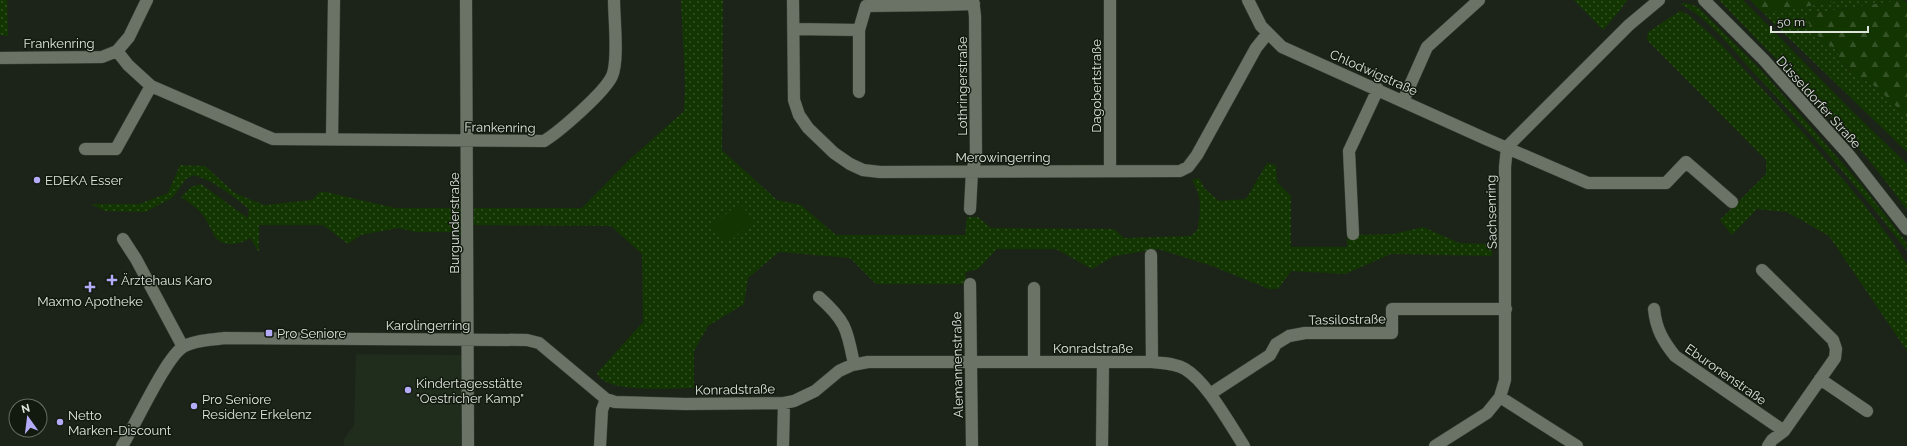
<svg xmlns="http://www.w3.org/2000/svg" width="1907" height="446" viewBox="0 0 1907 446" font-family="Raleway,sans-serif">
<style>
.built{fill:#202c1c}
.green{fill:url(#green-dots)}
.forest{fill:url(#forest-firs)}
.pitch{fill:#123501}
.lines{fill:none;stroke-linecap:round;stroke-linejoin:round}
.street-casing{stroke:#3a4138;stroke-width:13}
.secondary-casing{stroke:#3a4138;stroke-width:13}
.street{stroke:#6a7366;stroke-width:12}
.secondary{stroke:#6a7366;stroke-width:12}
.poi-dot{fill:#b4acf9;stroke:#121a10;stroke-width:1.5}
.labels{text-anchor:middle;stroke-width:3;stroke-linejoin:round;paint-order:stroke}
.street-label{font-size:13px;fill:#dfe4dd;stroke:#121a10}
.poi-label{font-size:13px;fill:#dfe4dd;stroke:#121a10;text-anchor:start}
</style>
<defs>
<pattern id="green-dots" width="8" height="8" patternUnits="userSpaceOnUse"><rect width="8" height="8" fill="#123501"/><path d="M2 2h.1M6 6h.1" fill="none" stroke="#345226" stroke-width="1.8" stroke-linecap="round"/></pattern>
<pattern id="forest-firs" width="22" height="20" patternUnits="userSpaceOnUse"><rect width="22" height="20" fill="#123501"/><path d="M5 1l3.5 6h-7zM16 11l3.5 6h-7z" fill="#345226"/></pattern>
</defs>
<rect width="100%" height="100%" fill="#1c2419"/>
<!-- built -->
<path class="built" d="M356,354l106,1 -1,91h-117v-7l10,-14z"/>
<!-- green -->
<path class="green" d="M0,0h7l1,36 -8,-1z
M681,0h42l-1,150 55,50 24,5 35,30h129l2,-18h11l13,11 123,1 10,9 67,-2 7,-7c2,-20 5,-31 -6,-49l7,-2 6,11 14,12 27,-2 21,-36 9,2 1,17 14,14v51h56v-12l47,-1 29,-7 36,16 33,1v12l-101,-2 -46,20 -54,-3 -13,18h-9l-57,-23 -54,-17 -44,7 -22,13 -36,-20h-59l-19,20 -12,3 -1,12h-89l-26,-26 -71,-6 -31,26 -4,26 -36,22 -14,25v37c-18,0 -91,6 -97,-15l47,-52 -1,-2 -1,-65 -31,-28 -138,-1 1,-17h108l46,-47 56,-50 1,-27z
M1574,0h53l-6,9 -18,21z
M1719,0h24l107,109 57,55v46c-54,-77 -123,-142 -188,-210z
M1844,0h58l-95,14 1,8 8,11 6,8 14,8 4,10 6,8 5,5 25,15 31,30v35l-143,-138z
M1683,3l8,1 8,4 63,63 103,118 42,54v8c-48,-63 -99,-121 -153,-178 -22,-24 -44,-53 -73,-69z
M1680,11l9,4 31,28 85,92 57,67 30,39 15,23v87l-78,-115 -42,-24 -30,-3 -25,26 -12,-15 46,-46v-14l-119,-120 1,-8z
M180,165l25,1 30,27 29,12 48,-5 8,-8h6l69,16h56l12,-10v39l-6,-5h-41l-18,-4 -37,7 -13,9 -25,-19h-64v27l-9,-14c-8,6 -26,10 -34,0 -5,-7 -8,-17 -14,-24 -6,-7 -14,-12 -21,-17l10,-10 10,-3 47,34 1,-9c-17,-13 -34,-28 -55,-34l-8,4 -14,19 -27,14 -40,-1 -14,-7h48l29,-11z"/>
<!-- forest -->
<path class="forest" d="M1750,0h94l-80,14z
M1902,0l5,2v115l-31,-30 -25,-15 -11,-13 -4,-10 -14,-8 -17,-23 2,-4z"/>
<!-- pitch -->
<path class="pitch" d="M740,203l14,18 -28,23 -15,-18z"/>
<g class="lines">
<defs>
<path id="street" d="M466,0l2,446
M793,0l1,100 5,15 9,13 26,25 16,11 13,6 17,2 300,-1 8,-4 9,-12 59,-107 12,-15
M1110,0v171
M1248,0l13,26 21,21 204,92 102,44h78l20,-21 46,40
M942,5l32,-1
M794,29l65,1 7,-24 76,-1v-5
M117,51l11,14 23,21 122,53 271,2c15,-9 61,-49 68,-65 7,-15 2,-57 2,-76
M0,58l102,-1 15,-6 12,-14 18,-37
M859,92v-62
M1403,101l24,-54 52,-47
M332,139l2,-139
M85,149h31l35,-63
M970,209l2,-38 4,-13 -1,-142 -2,-16
M1353,234l-4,-83 29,-62
M123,239l13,20 47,88
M1151,255l1,107
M1762,270l71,70 3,9 -1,9 -51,73 -12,9 -4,6
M970,284l2,162
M1034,288v74
M819,297c28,25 28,33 35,67
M1654,309c2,20 9,32 21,47l109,75
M1820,379l47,32
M1210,394l60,-39 6,-11 13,-8 16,-3h87v-24h114
M1500,397l77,49
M122,446c13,-20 44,-89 61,-99 11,-7 29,-7 42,-9l302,2 12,3 67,56 9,3 70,2 99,-1 10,-2 21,-10 24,-20 13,-6 16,-3h284c11,1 23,1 33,7 22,13 45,56 59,77
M600,446l2,-36 4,-11
M783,446l1,-43
M1102,446l1,-84
M1435,446l52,-33 13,-16 5,-17v-213l2,-20 122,-122 30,-25"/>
<path id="secondary" d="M1704,0l60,60 85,95 58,74"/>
</defs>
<!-- street casing -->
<use href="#street" class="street-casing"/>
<!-- secondary casing -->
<use href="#secondary" class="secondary-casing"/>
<!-- street -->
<use href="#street" class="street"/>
<!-- secondary -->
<use href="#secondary" class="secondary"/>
</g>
<!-- markers -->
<g class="poi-dot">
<circle cx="37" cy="180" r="4"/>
<path d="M110 274h4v4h4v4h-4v4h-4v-4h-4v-4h4z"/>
<path d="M88 281h4v4h4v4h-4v4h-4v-4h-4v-4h4z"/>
<rect x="265" y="329" width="8" height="8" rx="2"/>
<circle cx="408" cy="390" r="4"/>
<circle cx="194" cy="406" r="4"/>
<circle cx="60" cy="422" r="4"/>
</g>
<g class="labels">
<!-- street labels -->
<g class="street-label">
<text x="59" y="48">Frankenring</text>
<text transform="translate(1374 72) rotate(24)" y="5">Chlodwigstraße</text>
<text transform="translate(962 86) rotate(-90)" y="5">Lothringerstraße</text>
<text transform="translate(1096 86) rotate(-90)" y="5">Dagobertstraße</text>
<text transform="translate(1819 102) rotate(48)" y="5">Düsseldorfer Straße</text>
<text transform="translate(500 127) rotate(1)" y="5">Frankenring</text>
<text x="1003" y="162">Merowingerring</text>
<text transform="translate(1491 212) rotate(-91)" y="5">Sachsenring</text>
<text transform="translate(454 223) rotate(-90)" y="5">Burgunderstraße</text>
<text transform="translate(1347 319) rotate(-1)" y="5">Tassilostraße</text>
<text x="428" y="330">Karolingerring</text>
<text x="1093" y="353">Konradstraße</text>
<text transform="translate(957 365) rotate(-91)" y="5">Alemannenstraße</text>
<text transform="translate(1726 374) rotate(35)" y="5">Eburonenstraße</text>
<text transform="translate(735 389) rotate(-1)" y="5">Konradstraße</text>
</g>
<!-- poi labels -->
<g class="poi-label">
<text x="45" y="185">EDEKA Esser</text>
<text x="121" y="285">Ärztehaus Karo</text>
<text x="90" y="306" text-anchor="middle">Maxmo Apotheke</text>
<text x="277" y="338">Pro Seniore</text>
<text x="416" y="388">Kindertagesstätte<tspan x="416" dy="15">"Oestricher Kamp"</tspan></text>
<text x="202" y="404">Pro Seniore<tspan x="202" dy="15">Residenz Erkelenz</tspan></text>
<text x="68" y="420">Netto<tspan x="68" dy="15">Marken-Discount</tspan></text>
</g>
</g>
<!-- north arrow -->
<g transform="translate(28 418) rotate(346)"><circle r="19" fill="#121a10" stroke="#646b62"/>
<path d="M0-3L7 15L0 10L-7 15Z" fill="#b4acf9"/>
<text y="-6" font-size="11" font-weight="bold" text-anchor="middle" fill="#dfe4dd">N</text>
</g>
<!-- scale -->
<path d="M1771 26v6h97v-6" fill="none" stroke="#dfe4dd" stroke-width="2"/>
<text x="1777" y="26" font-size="12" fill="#dfe4dd" stroke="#121a10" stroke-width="3" paint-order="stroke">50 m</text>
</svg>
